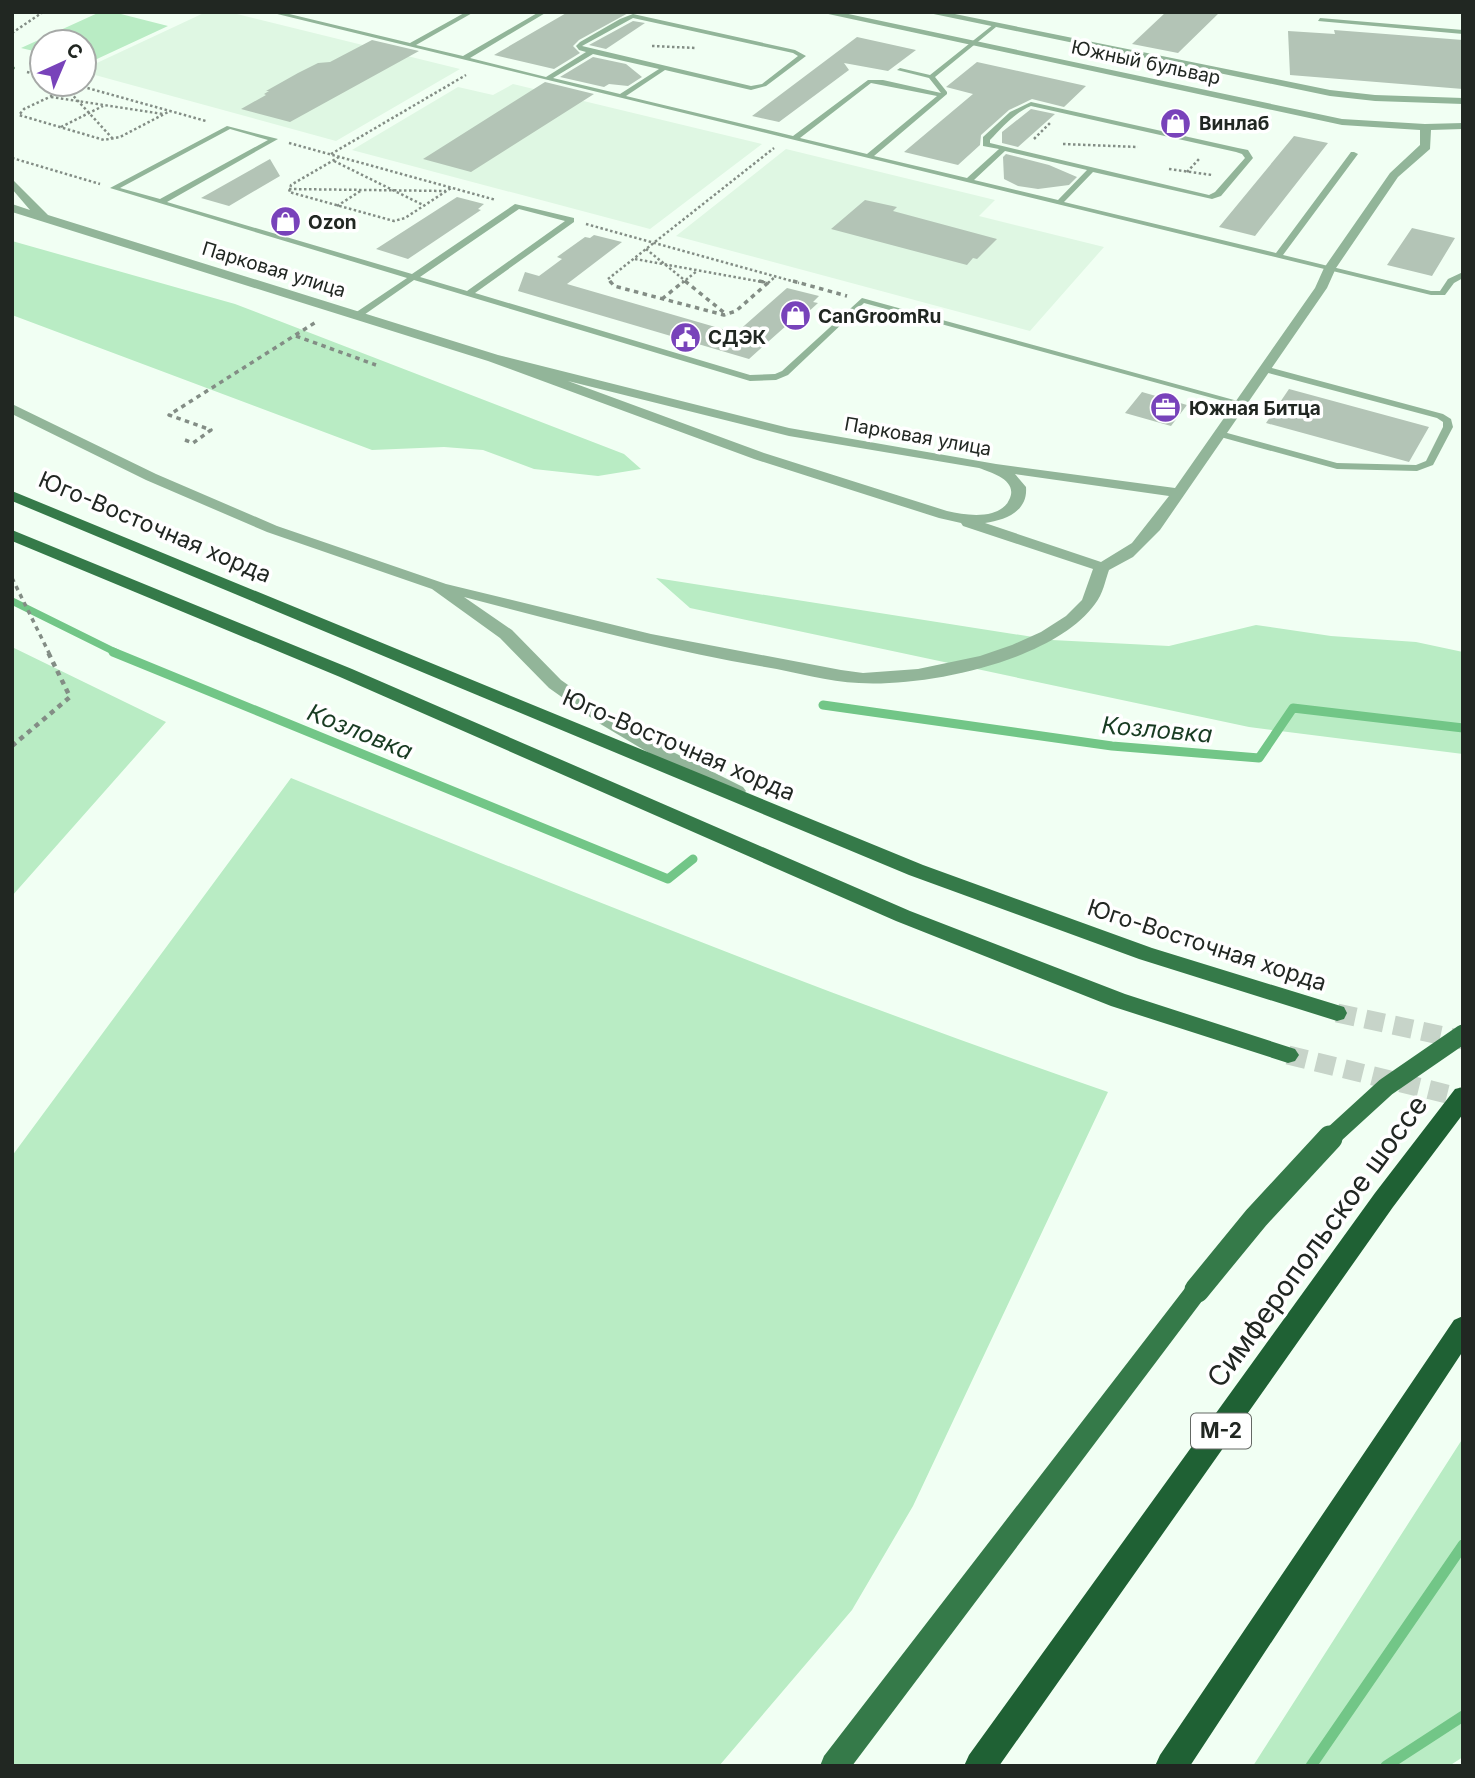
<svg xmlns="http://www.w3.org/2000/svg" width="1475" height="1778" viewBox="0 0 1475 1778" font-family="Inter,sans-serif">
<style>
.built{fill:#dff7e3}
.green{fill:#b9ecc4}
.lines{fill:none;stroke-linecap:round;stroke-linejoin:round}
.stream-far2{stroke:#72c687;stroke-width:7}
.stream-far1{stroke:#72c687;stroke-width:9}
.stream{stroke:#72c687;stroke-width:11}
.building{fill:#b3c4b6}
.primary-tunnel{stroke:#c7d4c9;stroke-width:19;stroke-dasharray:19 10;stroke-linecap:butt}
.path-far2{stroke:#838d85;stroke-width:2.5;stroke-dasharray:2.5 2.5;stroke-linecap:butt}
.path-far1{stroke:#838d85;stroke-width:3.5;stroke-dasharray:4.5 4.5;stroke-linecap:butt}
.path{stroke:#838d85;stroke-width:4.5;stroke-dasharray:5 5;stroke-linecap:butt}
.service{fill:#92b599;fill-rule:evenodd}
.minor{fill:#92b599;fill-rule:evenodd}
.primary{fill:#357a49;fill-rule:evenodd}
.motorway{fill:#1f6134;fill-rule:evenodd}
.primary-bridge-far1{stroke:#357a49;stroke-width:19}
.primary-bridge{stroke:#357a49;stroke-width:25}
.labels{text-anchor:middle;stroke-width:7;stroke-linejoin:round;paint-order:stroke}
.far-street-label{font-size:19px;fill:#212722;stroke:#fff}
.far-poi-label{font-size:19px;font-weight:bold;fill:#212722;stroke:#fff;text-anchor:start}
.shield{fill:#fff;stroke:#646864;stroke-width:2}
.shield-label{font-size:21px;font-weight:bold;fill:#212722}
.street-label{font-size:23px;fill:#212722;stroke:#fff}
.water-label{font-size:24px;font-style:italic;fill:#183b22;stroke:#fff}
.near-street-label{font-size:28px;fill:#212722;stroke:#fff}
</style>
<rect width="100%" height="100%" fill="#f1fff3"/>
<!-- built -->
<path class="built" d="M206,12h23l231,57 -124,72 -252,-69v-3z
M513,84l249,60 -112,85 -298,-79 106,-63 35,8z
M786,149l209,51 -16,16 125,31 -74,84 -354,-95z"/>
<!-- green -->
<path class="green" d="M100,12h13l55,14 -84,39v-23h-42v11l-21,-5z
M12,241l223,63 389,150 17,15 -43,7 -64,-7 -51,-19 -39,-3 -72,3 -360,-135z
M656,578l396,62 117,6 87,-21 75,11 85,6 47,10v102l-214,-27 -559,-119z
M12,647l154,75 -154,174z
M291,778c270,110 541,219 817,314l-195,414 -61,104 -133,156h-707v-610z
M1463,1438v319l-14,9h-196z"/>
<g class="lines">
<!-- stream-far2 -->
<path class="stream-far2" d="M12,601l105,52"/>
<!-- stream-far1 -->
<path class="stream-far1" d="M113,652l555,227 25,-20
M823,705l289,41 147,12 34,-50 170,20"/>
<!-- stream -->
<path class="stream" d="M1311,1766l152,-221
M1386,1766l77,-50"/>
</g>
<!-- building -->
<path class="building" d="M568,12h62l-51,28 -6,6 7,7 -26,16 -60,-14z
M1166,12h54l-42,41 -46,-9z
M633,21l12,2 -39,26 -17,-4z
M1334,30l129,10v49l-173,-14 -2,-44 47,3z
M857,37l59,13 -28,21 -44,-8 5,7 -70,52 -27,-6z
M372,40l47,11 -129,71 -49,-13 25,-14 -2,-1 5,-3h-3l32,-18 20,-10 12,-1z
M593,57l33,7 16,13 -14,9 -19,-2 -5,3 -44,-10z
M977,62l109,24 -22,21 -32,-8 -23,11 -28,25 -1,10 -22,20 -54,-13 69,-58 -27,-7z
M545,82l49,12 -123,78 -48,-13z
M1031,109l24,5 -37,33 -16,-4v-11z
M1294,136l34,7 -73,93 -36,-9z
M1006,154l43,11 28,12 -8,8 -31,4 -20,-3 -14,-7 -1,-22z
M270,159l10,17 -51,30 -28,-8z
M457,197l27,7 -6,5 3,1 -73,49 -32,-10z
M865,200l32,7 -4,4 104,28 -20,20 -4,-1 -6,7 -136,-36z
M1412,228l43,10 -23,38 -45,-11z
M594,235l28,7 -55,42 169,49 51,-45 32,8 -6,6 5,1 -25,23 -6,-1 -38,34 -231,-68 7,-19 14,4 23,-17 -5,-2 28,-20 5,1z
M1289,389l140,38 -20,35 -143,-39z
M1142,392l45,13 -16,21 -46,-13z"/>
<g class="lines">
<!-- primary-tunnel -->
<path class="primary-tunnel" d="M1337,1013l126,27
M1288,1055l175,43"/>
<!-- path-far2 -->
<path class="path-far2" d="M12,33l31,-21
M652,46l44,2
M27,72l15,4
M73,84l133,37
M75,85l-51,24 -5,6 85,25 16,-3 50,-26
M67,89l46,50
M51,97l112,17
M61,127l42,-21
M1034,139l16,-16
M289,143l207,57
M1063,144l75,3
M331,154l135,-79
M339,157l-48,28 -2,7 105,29 11,-3 46,-30
M12,158l88,26
M334,161l89,44
M1169,169l43,6
M1187,172l13,-14
M289,189l157,2
M337,206l25,-16
M586,224l213,59
M646,249l42,34
M635,259l133,24
M611,283l-3,-4 166,-131
M682,283l15,-12
M768,283l8,-7"/>
<!-- path-far1 -->
<path class="path-far1" d="M610,281l4,5 110,29 12,-4 34,-30
M685,281l42,34
M759,281l10,2
M793,281l54,15
M662,299l22,-18
M296,336l80,29
M185,440l8,3 18,-13 -42,-15 147,-93
M12,578l37,75"/>
<!-- path -->
<path class="path" d="M12,746l58,-49 -22,-45"/>
<!-- service -->
<path class="service" d="M269,12h12l129,31 56,-31h8l-58,33 47,11 76,-44h8l-77,46 76,19 40,-25 -7,-2 -3,-4 4,-4 40,-23 13,-5 162,36 11,6 -40,30 -15,4 -86,-20 -39,26 167,40 75,-56h15l58,13 -12,-15 -32,-8 3,-2 30,7 64,-51 2,3 -61,50 12,15v2l-73,62 93,22 32,-29 -16,-3v-9l27,-25 21,-10 207,46 10,2 5,8 -32,38 -9,3 -119,-27 -29,30 212,51 75,-101h3l4,2 -75,101 148,36h9l8,-12 15,-7v6l-9,5 -9,12h-14zM633,18l160,35 5,3 -36,28 -11,2 -169,-40zM593,54l66,15 -39,25 -67,-16zM871,83l66,13 -70,58 -67,-16zM1031,106l205,46 6,2 3,4 -30,34 -6,3 -219,-52v-3c13,-13 24,-27 41,-34zM1005,151l82,19 -29,30 -84,-20z
M1320,18l143,12v4l-145,-13z
M12,66l3,1v2l-3,1z
M227,126l51,13 -111,63 245,72 103,-70 59,14v4l-99,71 275,82 25,-1 7,-3 80,-73 383,105 -7,2 -374,-102 -76,72 -12,5 -26,1 -336,-101 -53,37h-6v-4l52,-35 -297,-90zM230,129l38,11 -108,59 -40,-11zM519,209l46,12 -98,70 -47,-14z
M1264,366l179,48 8,5 2,8 -20,38 -16,6 -80,-2 -120,-33 -2,-2 5,-3 117,32 79,2 10,-4 17,-34v-5l-6,-4 -176,-47v-4z"/>
<!-- minor -->
<path class="minor" d="M819,12h20l503,107 83,5 38,-1v6l-32,1 -1,19 -32,28 -62,91 -9,20 -167,242 -27,27 -24,13c-4,11 -6,24 -14,34 -41,57 -169,83 -236,79 -31,-1 -63,-11 -94,-16 -102,-18 -201,-44 -301,-70l48,33 49,50 48,34 62,37 72,36 3,4 -3,4h-12l-72,-36 -62,-37 -48,-34 -49,-50 -68,-49 -165,-57 -121,-52 -134,-66v-10l144,70 121,52 169,58 205,50 190,36 22,3 55,-4 62,-13 32,-11 29,-13 25,-16 16,-16 11,-31 -130,-43 -2,-3 -22,-5 -185,-59 -266,-98 -476,-149v-8l18,6 -18,-21v-10l36,36 450,140 291,73 207,36 179,24 140,-200 9,-20 66,-95 30,-28v-15l-78,-5zM568,381l221,55 190,32c14,5 40,13 30,32 -3,7 -10,11 -17,13 -15,4 -31,1 -45,-2l-183,-58zM1015,474l154,22 -37,47 -31,19 -116,-39c20,-3 43,-11 41,-36z
M924,12h21l385,78 45,5 88,3v6l-88,-3 -45,-5z"/>
<!-- primary -->
<path class="primary" d="M12,491l911,374 229,83 192,59 3,6 -3,6 -7,2 -198,-62 -230,-84 -897,-374z
M12,530l340,139 558,242 215,83 170,55 4,6 -4,6 -7,2 -177,-57 -215,-85 -556,-244 -328,-136z
M1197,1279l8,4 4,7 -4,7 -353,469h-32l4,-10 365,-473z"/>
<!-- motorway -->
<path class="motorway" d="M1463,1087v27l-70,93 -394,559h-35l5,-11 406,-562 80,-104z
M1463,1316v35l-273,415h-35l5,-11 294,-435z"/>
<!-- primary-bridge-far1 -->
<path class="primary-bridge-far1" d="M1328,1140l58,-53 77,-53"/>
<!-- primary-bridge -->
<path class="primary-bridge" d="M1197,1290l59,-72 74,-80"/>
</g>
<!-- icons -->
<defs>
<symbol id="shop-disc" viewBox="-11 -11 22 22"><circle r="9.5" fill="#7843ba" stroke="#fff"/><path d="M-5-2.5h2.3a2.7 3.5 0 0 1 5.4 0H5L5.5 6h-11ZM-1.5-2.5h3a1.5 2.3 0 0 0-3 0Z" fill="#fff"/></symbol>
<symbol id="civic-disc" viewBox="-11 -11 22 22"><circle r="9.5" fill="#7843ba" stroke="#fff"/><path d="M-.6-6.5H3V-4.5H.6V-3L4-1V1h2V6H-6V1h2V-1L-.6-3ZM-1.2 2.5V6h2.4V2.5Z" fill="#fff"/></symbol>
<symbol id="office-disc" viewBox="-11 -11 22 22"><circle r="9.5" fill="#7843ba" stroke="#fff"/><path d="M-6-3h4V-5.5h4V-3h4V5H-6ZM-1-4.5V-3h2v-1.5ZM-6 0V1H6V0Z" fill="#fff"/></symbol>
</defs>
<g fill-rule="evenodd">
<use href="#shop-disc" x="1158" y="106" width="35" height="35"/>
<use href="#shop-disc" x="268" y="204" width="35" height="35"/>
<use href="#shop-disc" x="778" y="298" width="35" height="35"/>
<use href="#civic-disc" x="668" y="320" width="35" height="35"/>
<use href="#office-disc" x="1148" y="390" width="35" height="35"/>
</g>
<g class="labels">
<!-- far-street labels -->
<g class="far-street-label">
<text transform="translate(1146 62) rotate(12)" y="7">Южный бульвар</text>
<text transform="translate(274 269) rotate(17)" y="7">Парковая улица</text>
<text transform="translate(918 436) rotate(10)" y="7">Парковая улица</text>
</g>
<!-- far-poi labels -->
<g class="far-poi-label">
<text x="1199" y="130">Винлаб</text>
<text x="308" y="229">Ozon</text>
<text x="818" y="323">CanGroomRu</text>
<text x="708" y="344">СДЭК</text>
<text x="1189" y="415">Южная Битца</text>
</g>
<!-- shield labels -->
<rect class="shield" x="1191" y="1413.5" width="60" height="35" rx="5"/>
<g class="shield-label">
<text x="1221" y="1438">М-2</text>
</g>
<!-- street labels -->
<g class="street-label">
<text transform="translate(155 527) rotate(23)" y="8">Юго-Восточная хорда</text>
<text transform="translate(679 745) rotate(23)" y="8">Юго-Восточная хорда</text>
<text transform="translate(1207 945) rotate(18)" y="8">Юго-Восточная хорда</text>
</g>
<!-- water labels -->
<g class="water-label">
<text transform="translate(1157 730) rotate(5)" y="8">Козловка</text>
<text transform="translate(360 732) rotate(22)" y="8">Козловка</text>
</g>
<!-- near-street labels -->
<g class="near-street-label">
<text transform="translate(1317 1241) rotate(-54)" y="10">Симферопольское шоссе</text>
</g>
</g>
<!-- border -->
<rect width="1475" height="1778" fill="none" stroke="#212722" stroke-width="28"/>
<!-- north arrow -->
<g transform="translate(63 63) rotate(44)"><circle r="33" fill="#ffffff" stroke="#a6a9a7" stroke-width="2"/>
<path d="M0-5L12 26L0 18L-12 26Z" fill="#7843ba"/>
<text y="-10" font-size="19" font-weight="bold" text-anchor="middle" fill="#212722">С</text>
</g>
</svg>
